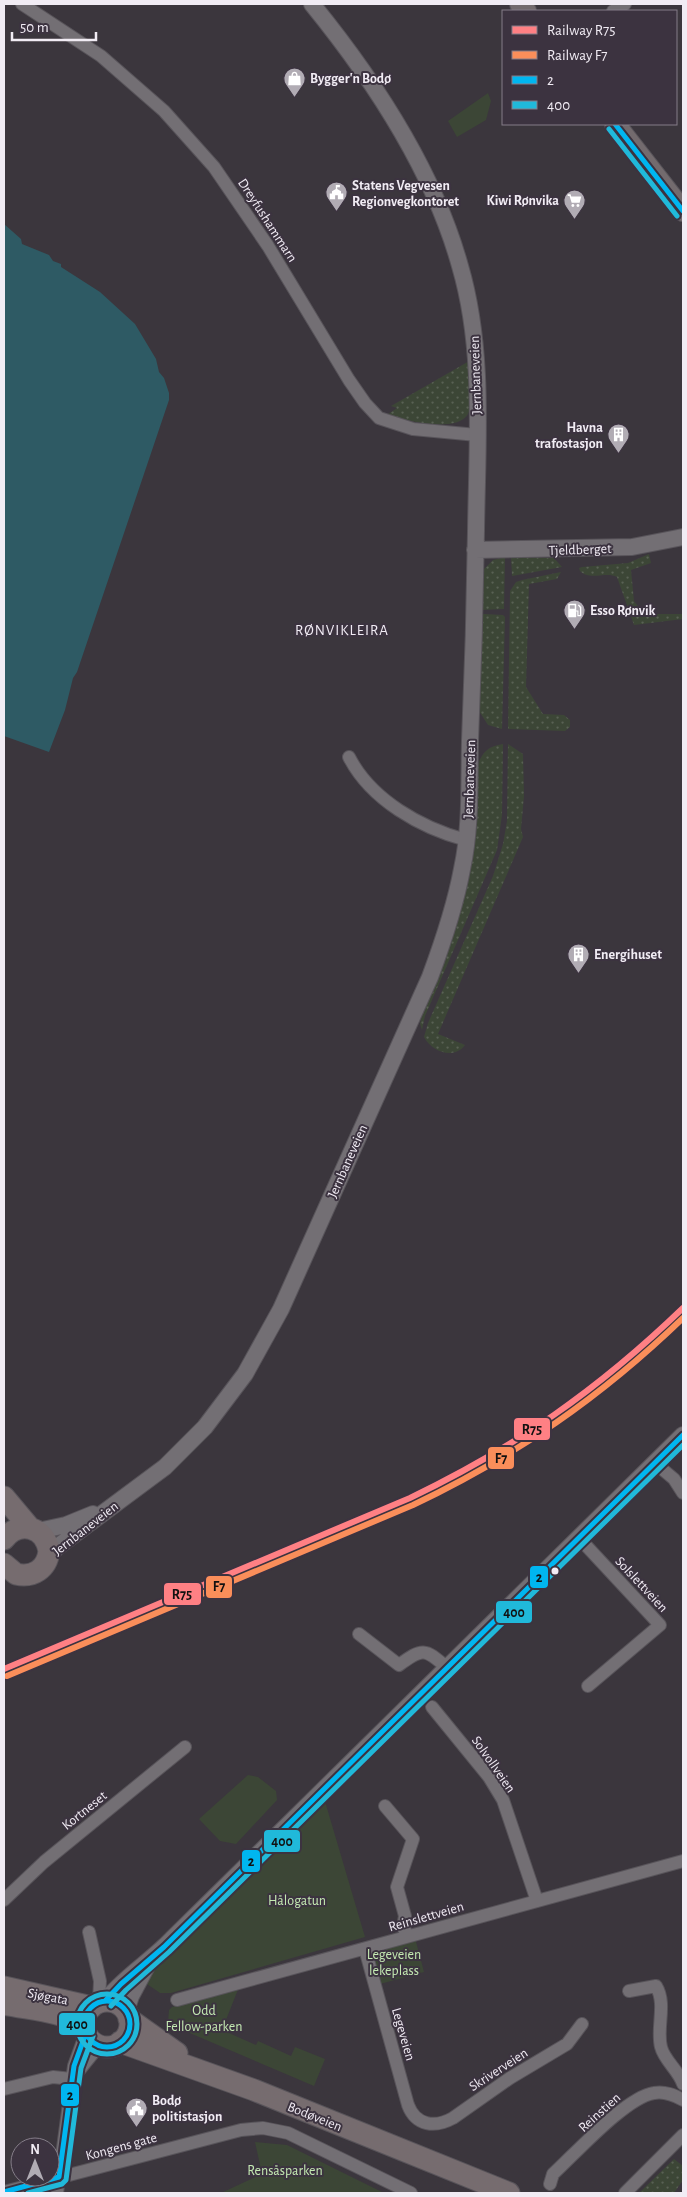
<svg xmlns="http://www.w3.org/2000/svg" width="687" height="2197" viewBox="0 0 687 2197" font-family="'Alegreya Sans',sans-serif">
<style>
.grass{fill:url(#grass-dots)}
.park{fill:#3c4636}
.water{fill:#2e5a64}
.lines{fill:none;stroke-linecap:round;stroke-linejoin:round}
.minor-casing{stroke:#58545a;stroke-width:14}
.tertiary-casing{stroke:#58545a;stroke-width:18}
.primary-casing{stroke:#58545a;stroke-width:22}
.trunk-casing{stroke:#58545a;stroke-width:23}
.minor{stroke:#736f74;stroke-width:12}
.tertiary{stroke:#736f74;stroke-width:16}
.primary{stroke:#736b6e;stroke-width:20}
.trunk{stroke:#766c6f;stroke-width:21}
.bus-1-casing{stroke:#3c3340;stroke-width:9}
.bus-2-casing{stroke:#3c3340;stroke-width:9}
.bus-1{stroke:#00b6f0;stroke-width:5}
.bus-2{stroke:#20b9da;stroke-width:5}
.rail-1-casing{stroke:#3c3340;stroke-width:10}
.rail-2-casing{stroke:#3c3340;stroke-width:10}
.rail-1{stroke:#ff8084;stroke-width:6}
.rail-2{stroke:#fa8e5a;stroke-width:6}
.bus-dot{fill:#f1ecf4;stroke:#3c3340;stroke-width:2}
.labels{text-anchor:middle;stroke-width:4;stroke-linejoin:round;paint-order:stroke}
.poi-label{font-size:14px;font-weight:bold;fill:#f1ecf4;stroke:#3c3340;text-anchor:start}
.street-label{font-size:14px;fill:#f1ecf4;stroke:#3c3340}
.park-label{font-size:14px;fill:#c4eab2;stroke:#3c3340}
.neighbourhood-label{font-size:15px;letter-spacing:1px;fill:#f1ecf4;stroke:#3c3340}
.line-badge{stroke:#3c3340;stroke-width:2}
.pale-badge-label{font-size:14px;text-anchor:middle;font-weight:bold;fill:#111}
</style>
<defs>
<pattern id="grass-dots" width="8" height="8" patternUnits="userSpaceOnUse" patternTransform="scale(1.25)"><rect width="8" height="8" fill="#3c4636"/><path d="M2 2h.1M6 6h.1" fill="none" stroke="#596154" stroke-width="1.8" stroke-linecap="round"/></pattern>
</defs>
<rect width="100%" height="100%" fill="#3b363d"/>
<!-- grass -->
<path class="grass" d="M471,360c0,12 2,44 -3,54 -12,20 -64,6 -81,1l10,-7 -6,-2z
M649,554l2,9 -20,7 3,31 10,13h39v5l-49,6 -17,-48c-11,-6 -27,4 -37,-6l-1,-3 3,-1 46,-4z
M505,557l-1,52 -23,1 2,-40 10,-10z
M511,557l43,1 8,9 -50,9z
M561,572l-4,7 -28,5 -3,103 17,27 21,1 6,5v7l-5,4 -57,-2 2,-138 6,-9 6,-2z
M484,614l19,1 2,2 -3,112 -14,-4 -9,-14 2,-96z
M503,744l-1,71 -5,35 -72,166 -3,14 -2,-6 2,-9c16,-38 33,-77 42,-118 10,-44 12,-89 14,-133 5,-13 11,-18 25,-20z
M508,744l15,10 1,42 -3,33 2,8 -85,197 27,11c-11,15 -33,7 -41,-8l4,-14 65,-147 10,-32 4,-23z
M674,2159l9,7v14l-9,13h-35z"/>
<!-- park -->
<path class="park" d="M488,93l3,8 -5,19 -29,17 -9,-16z
M248,1775l10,2 18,14 1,9 -41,44 -16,-3 -21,-22z
M324,1798l41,139 -194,56h-11l-16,-11 35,-40z
M415,1938l9,34 -44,12 -7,-27 1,-6z
M239,1987l-17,43 34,15 2,-4 33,15 4,-9 30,12 -11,27 -143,-61 -3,-3 1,-12 3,-3z
M255,2142l32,3 97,48h-163l41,-19z"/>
<!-- water -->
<path class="water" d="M4,224l17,15 1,5 27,11 4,6 8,3v3l39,25 35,32 21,35 3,13 5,6 5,15v7l-92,272 -4,6 -8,32 -16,42 -45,-16z"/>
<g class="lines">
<defs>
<path id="minor" d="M22,4l79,52 63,55 50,56 54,79 81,134 16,23 14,15 34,11 64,6
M613,11l12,-7
M349,757c22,43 72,71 117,83
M655,1463l19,16 9,14
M579,1538l81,87 -72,61
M359,1634l40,31c23,-17 26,-17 47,2
M432,1707l57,70 14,23 34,101
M385,1806l28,33 -16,48 8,29 -2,11 5,9
M4,1900l40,-38 141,-115
M89,1932l11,49 -1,21
M365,1949l43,156c8,21 27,23 45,13l57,-40 57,-34 15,-20
M629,1991l27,-5c11,18 0,42 5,61 3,13 18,24 22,37
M177,2000l506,-139
M72,2079l22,-27 10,-6
M4,2089l49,-12 19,2
M550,2184l3,-10c22,-20 73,-77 101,-81 11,-2 20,2 29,7
M4,2192l237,-62 22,-2 25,5 123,60
M57,2193l17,-127 12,-33
M625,2193l58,-58"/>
<path id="tertiary" d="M475,550l157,-3 51,-10
M38,1531l28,-6 27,-11
M49,1556l7,-8 109,-81 40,-40 40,-53 36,-65 149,-332c13,-35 25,-70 32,-108 9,-41 7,-85 8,-128 3,-70 5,-140 6,-210 1,-88 9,-180 -16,-265 -26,-94 -87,-187 -148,-262
M105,2001c19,-24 46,-40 67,-62l511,-504
M126,2011l5,-15 16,-30"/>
<path id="primary" d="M520,4l6,7
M615,124l68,87"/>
<path id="trunk" d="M4,1497l26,31
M4,1539c15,-19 41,-13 45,12 -2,18 -16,27 -33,23l-12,-10
M4,1987l88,20
M84 2024a23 23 0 1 1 46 0a23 23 0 1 1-46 0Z
M4,2004c27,6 57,6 81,23
M129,2019l48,34
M120,2042l134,48 255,103"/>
</defs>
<!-- minor casing -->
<use href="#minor" class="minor-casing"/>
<!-- tertiary casing -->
<use href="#tertiary" class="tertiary-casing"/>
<!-- primary casing -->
<use href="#primary" class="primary-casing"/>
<!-- trunk casing -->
<use href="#trunk" class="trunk-casing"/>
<!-- minor -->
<use href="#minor" class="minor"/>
<!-- tertiary -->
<use href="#tertiary" class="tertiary"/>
<!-- primary -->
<use href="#primary" class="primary"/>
<!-- trunk -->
<use href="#trunk" class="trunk"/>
<defs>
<path id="bus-1" d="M615,124l68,87
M105,2001l16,-17 43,-37 519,-512
M84 2024a23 23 0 1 1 46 0a23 23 0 1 1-46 0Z
M4,2192l55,-15 15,-111 12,-33"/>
<path id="bus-2" d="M609,129l68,87
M77 2024a30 30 0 1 1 60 0a30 30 0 1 1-60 0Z
M111,2006l15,-16 43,-38 514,-507
M28,2193l34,-9 4,-4 15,-112 12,-32"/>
</defs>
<!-- bus-1 casing -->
<use href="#bus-1" class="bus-1-casing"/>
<!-- bus-2 casing -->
<use href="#bus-2" class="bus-2-casing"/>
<!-- bus-1 -->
<use href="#bus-1" class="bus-1"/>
<!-- bus-2 -->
<use href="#bus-2" class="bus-2"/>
<defs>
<path id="rail-1" d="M4,1669l406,-171c106,-51 188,-108 273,-190"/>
<path id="rail-2" d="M7,1676l406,-171c103,-49 188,-108 270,-187"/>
</defs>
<!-- rail-1 casing -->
<use href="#rail-1" class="rail-1-casing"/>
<!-- rail-2 casing -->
<use href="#rail-2" class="rail-2-casing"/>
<!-- rail-1 -->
<use href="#rail-1" class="rail-1"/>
<!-- rail-2 -->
<use href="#rail-2" class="rail-2"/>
</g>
<!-- icons -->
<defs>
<symbol id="shop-pin" viewBox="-11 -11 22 30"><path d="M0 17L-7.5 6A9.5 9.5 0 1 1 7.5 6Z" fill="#b1acb4" stroke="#3c3340"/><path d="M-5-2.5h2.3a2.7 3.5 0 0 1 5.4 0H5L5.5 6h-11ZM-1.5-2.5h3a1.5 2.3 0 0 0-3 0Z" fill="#fff"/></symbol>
<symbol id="civic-pin" viewBox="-11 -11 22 30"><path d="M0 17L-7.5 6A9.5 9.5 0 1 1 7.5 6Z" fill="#b1acb4" stroke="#3c3340"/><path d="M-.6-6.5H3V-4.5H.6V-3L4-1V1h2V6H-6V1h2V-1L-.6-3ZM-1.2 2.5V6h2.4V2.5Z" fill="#fff"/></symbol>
<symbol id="supermarket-pin" viewBox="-11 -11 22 30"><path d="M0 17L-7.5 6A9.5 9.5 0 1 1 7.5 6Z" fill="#b1acb4" stroke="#3c3340"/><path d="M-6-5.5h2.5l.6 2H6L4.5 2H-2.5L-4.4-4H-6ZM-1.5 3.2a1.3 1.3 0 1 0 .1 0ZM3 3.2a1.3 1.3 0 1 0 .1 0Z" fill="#fff"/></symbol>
<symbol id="building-pin" viewBox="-11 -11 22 30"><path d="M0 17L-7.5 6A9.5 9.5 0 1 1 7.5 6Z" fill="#b1acb4" stroke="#3c3340"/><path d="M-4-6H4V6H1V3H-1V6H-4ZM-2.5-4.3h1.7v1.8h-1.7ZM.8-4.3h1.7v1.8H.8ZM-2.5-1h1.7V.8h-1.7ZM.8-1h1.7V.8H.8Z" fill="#fff"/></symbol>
<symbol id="fuel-pin" viewBox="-11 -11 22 30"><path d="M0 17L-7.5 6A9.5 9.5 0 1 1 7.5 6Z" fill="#b1acb4" stroke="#3c3340"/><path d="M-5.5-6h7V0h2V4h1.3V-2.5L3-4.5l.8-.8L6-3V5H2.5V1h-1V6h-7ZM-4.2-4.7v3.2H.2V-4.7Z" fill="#fff"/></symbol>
</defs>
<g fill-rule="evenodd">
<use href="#shop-pin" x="282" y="66" width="25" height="34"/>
<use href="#civic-pin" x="324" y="180" width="25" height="34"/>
<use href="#supermarket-pin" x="562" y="188" width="25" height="34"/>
<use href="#building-pin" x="606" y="422" width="25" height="34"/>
<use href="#fuel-pin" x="562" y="598" width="25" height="34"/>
<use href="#building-pin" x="566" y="942" width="25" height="34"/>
<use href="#civic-pin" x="124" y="2096" width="25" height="34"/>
</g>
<!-- markers -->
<circle class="bus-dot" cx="555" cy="1571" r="4.5"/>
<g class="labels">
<!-- poi labels -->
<g class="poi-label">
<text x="310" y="83">Bygger'n Bodø</text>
<text x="352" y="190">Statens Vegvesen<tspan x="352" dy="16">Regionvegkontoret</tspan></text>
<text x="559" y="205" text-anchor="end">Kiwi Rønvika</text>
<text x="603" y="432" text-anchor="end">Havna<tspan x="603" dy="16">trafostasjon</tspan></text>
<text x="590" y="615">Esso Rønvik</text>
<text x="594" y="959">Energihuset</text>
<text x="152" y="2105">Bodø<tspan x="152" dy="16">politistasjon</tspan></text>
</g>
<!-- street labels -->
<g class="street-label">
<text transform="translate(268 220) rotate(57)" y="5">Dreyfushammarn</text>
<text transform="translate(475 375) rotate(-92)" y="5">Jernbaneveien</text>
<text transform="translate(580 549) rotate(-2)" y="5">Tjeldberget</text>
<text transform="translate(469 779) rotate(-88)" y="5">Jernbaneveien</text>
<text transform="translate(347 1161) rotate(-66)" y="5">Jernbaneveien</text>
<text transform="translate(85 1528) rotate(-38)" y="5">Jernbaneveien</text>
<text transform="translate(642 1584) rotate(47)" y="5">Solslettveien</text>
<text transform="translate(494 1764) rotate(55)" y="5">Solvollveien</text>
<text transform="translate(84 1810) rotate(-39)" y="5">Kortneset</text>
<text transform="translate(426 1916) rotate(-16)" y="5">Reinslettveien</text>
<text transform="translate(48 1996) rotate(11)" y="5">Sjøgata</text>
<text transform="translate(404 2034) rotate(74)" y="5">Legeveien</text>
<text transform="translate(498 2069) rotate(-33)" y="5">Skriverveien</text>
<text transform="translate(599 2112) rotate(-42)" y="5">Reinstien</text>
<text transform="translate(315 2116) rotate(22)" y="5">Bodøveien</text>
<text transform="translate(121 2146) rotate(-15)" y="5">Kongens gate</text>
</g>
<!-- park labels -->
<g class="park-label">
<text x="297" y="1905">Hålogatun</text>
<text x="394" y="1959">Legeveien<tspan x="394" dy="16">lekeplass</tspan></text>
<text x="204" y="2015">Odd<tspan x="204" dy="16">Fellow-parken</tspan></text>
<text x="285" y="2175">Rensåsparken</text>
</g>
<!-- neighbourhood labels -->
<g class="neighbourhood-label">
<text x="342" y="635">RØNVIKLEIRA</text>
</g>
</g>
<g class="line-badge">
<rect x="513" y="1417" width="38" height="24" rx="5" fill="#ff8084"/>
<rect x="487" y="1446" width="28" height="24" rx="5" fill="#fa8e5a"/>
<rect x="529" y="1565" width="20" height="24" rx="5" fill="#00b6f0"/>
<rect x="205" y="1575" width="28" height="24" rx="5" fill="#fa8e5a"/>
<rect x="163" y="1582" width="39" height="24" rx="5" fill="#ff8084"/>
<rect x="495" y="1600" width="38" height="24" rx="5" fill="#20b9da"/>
<rect x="263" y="1829" width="38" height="24" rx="5" fill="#20b9da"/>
<rect x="241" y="1849" width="20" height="24" rx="5" fill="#00b6f0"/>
<rect x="58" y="2012" width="38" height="24" rx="5" fill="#20b9da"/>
<rect x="60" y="2083" width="20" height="24" rx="5" fill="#00b6f0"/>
</g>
<g class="pale-badge-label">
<text x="532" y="1434">R75</text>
<text x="501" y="1463">F7</text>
<text x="539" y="1582">2</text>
<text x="219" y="1591">F7</text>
<text x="182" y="1599">R75</text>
<text x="514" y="1617">400</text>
<text x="282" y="1846">400</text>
<text x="251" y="1866">2</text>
<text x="77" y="2029">400</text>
<text x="70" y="2100">2</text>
</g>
<!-- border -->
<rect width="687" height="2197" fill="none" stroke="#f1ecf4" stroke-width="10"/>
<!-- legend -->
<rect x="502" y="10" width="175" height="115" fill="#3c3340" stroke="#847d88"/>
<rect x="512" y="26" width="25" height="8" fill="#ff8084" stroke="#847d88"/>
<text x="547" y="35" font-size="15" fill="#f1ecf4">Railway R75</text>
<rect x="512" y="51" width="25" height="8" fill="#fa8e5a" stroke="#847d88"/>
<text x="547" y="60" font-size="15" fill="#f1ecf4">Railway F7</text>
<rect x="512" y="76" width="25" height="8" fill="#00b6f0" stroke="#847d88"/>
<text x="547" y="85" font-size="15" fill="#f1ecf4">2</text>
<rect x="512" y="101" width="25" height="8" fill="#20b9da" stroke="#847d88"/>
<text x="547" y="110" font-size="15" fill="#f1ecf4">400</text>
<!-- north arrow -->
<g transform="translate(35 2162)"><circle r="24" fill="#3c3340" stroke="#847d88"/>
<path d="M0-4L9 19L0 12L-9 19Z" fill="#b1acb4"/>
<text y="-8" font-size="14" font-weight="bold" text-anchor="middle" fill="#f1ecf4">N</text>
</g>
<!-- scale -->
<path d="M12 32v8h84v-8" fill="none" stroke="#f1ecf4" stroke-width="2.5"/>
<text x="20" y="32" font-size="15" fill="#f1ecf4" stroke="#3c3340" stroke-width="4" paint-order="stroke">50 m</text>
</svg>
